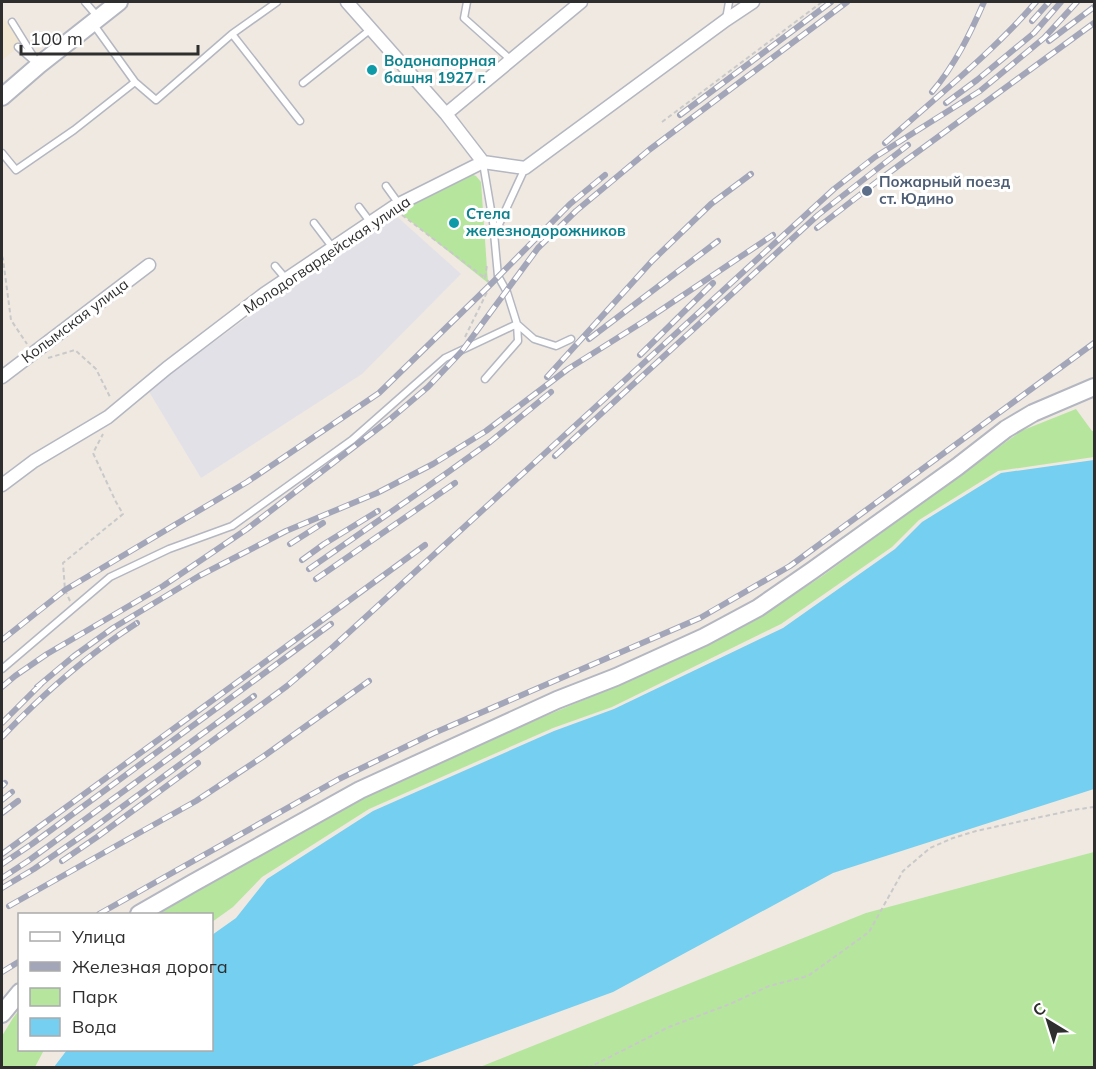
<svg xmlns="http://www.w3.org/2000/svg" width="1096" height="1069" viewBox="0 0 1096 1069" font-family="Mulish,sans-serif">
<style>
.industrial{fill:#e3e1e8}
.education{fill:#f0e6d1}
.green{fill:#b6e59e}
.water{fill:#75cff0}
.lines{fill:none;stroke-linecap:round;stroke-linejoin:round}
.service-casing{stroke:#b4b7c1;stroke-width:9}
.minor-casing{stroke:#b4b7c1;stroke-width:15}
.secondary-casing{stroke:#b4b7c1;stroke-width:20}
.path{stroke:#c9c9c9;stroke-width:2;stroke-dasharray:4.5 3;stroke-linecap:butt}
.service{stroke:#fff;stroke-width:6}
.minor{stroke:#fff;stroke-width:12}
.secondary{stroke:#fff;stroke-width:16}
.rail-casing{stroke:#a3a6b8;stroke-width:6}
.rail{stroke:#fff;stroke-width:4;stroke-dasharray:11;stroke-linecap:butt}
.culture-dot{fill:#0f9aa8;stroke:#fff;stroke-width:2}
.service-dot{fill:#5c6f8a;stroke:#fff;stroke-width:2}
.labels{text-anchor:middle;stroke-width:6;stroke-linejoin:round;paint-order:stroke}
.culture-label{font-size:15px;font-weight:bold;fill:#0d838f;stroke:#fff;text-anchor:start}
.service-label{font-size:15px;font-weight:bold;fill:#4e5e75;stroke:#fff;text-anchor:start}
.street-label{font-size:15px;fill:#2e2e2e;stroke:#fff}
</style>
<rect width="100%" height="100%" fill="#efe9e1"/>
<!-- industrial -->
<path class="industrial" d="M392,212l69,62 -99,100 -161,104 -53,-88z"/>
<!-- education -->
<path class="education" d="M2,16l20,28 -20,16z"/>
<!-- green -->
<path class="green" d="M471,174l5,2 5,6 7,101 -89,-71z
M1076,409l16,22h2v26l-96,14 -79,49 -27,27 -111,77 -169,83 -59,21 -184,81 -107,68 -29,30 -21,15v-8h-55l207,-117 122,-56 126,-53 93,-42 57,-31 59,-38 200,-146z
M1094,852v215h-614l386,-154z
M19,1010l1,40h24l-9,17h-33v-31l11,-18z"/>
<!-- water -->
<path class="water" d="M1094,460v329l-261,84 -220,119 -199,73 -3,2h-357l13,-17h145v-115l24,-17 31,-39 106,-68 181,-80 60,-22 169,-81 112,-79 27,-27 79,-49z"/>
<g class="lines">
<defs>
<path id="service" d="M85,2l13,15
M277,2l-45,32 68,87
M467,2l-3,16 47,42
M726,19l3,-17
M12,22l26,42
M94,25l41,57
M18,47l15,13
M303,83l68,-54
M2,153l14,17 58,-40 61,-48 21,18 76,-66
M483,163l10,59 5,54 9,16 10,32 1,17 -33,38
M386,186l13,18
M359,207l12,16
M314,223l19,25
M495,233l30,-65
M275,266l11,13
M517,324l17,15 22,7 15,-7
M2,669l108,-92 59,-28 63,-23 120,-86 93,-82 72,-34"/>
<path id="minor" d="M347,2l99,112 37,48
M446,114l135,-112
M2,377l147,-112
M2,485l32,-24 74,-44 59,-49 97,-74 131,-88 88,-44 42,6 201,-148 27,-18"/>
<path id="secondary" d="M2,97l37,-32 80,-63
M139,914l54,-31 167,-93 197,-90 59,-23 88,-40 54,-29 55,-38 144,-103 49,-38 27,-16 61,-26
M2,1014l18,-22"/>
</defs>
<!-- service casing -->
<use href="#service" class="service-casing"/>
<!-- minor casing -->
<use href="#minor" class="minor-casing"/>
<!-- secondary casing -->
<use href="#secondary" class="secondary-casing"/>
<!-- path -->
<path class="path" d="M662,122l160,-120
M402,215l83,63
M2,256l1,3 8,61 16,24
M465,337l26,-53 -6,-6 2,-13
M48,358l27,-8 21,19 15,30
M70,601l-5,-11 -2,-27 60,-49 -7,-12 -23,-49 10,-19
M588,1068l81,-41 61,-23 39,-18 39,-10 61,-44 34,-61 27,-23 23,-10 23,-7 97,-21 21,-3"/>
<!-- service -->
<use href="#service" class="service"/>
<!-- minor -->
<use href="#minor" class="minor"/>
<!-- secondary -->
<use href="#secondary" class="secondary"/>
<defs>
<path id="rail" d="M1032,21l17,-19
M1049,41l45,-34
M932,92c23,-27 38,-58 52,-90
M946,103l31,-23 57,-47 27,-31
M680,115l151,-113
M885,143c51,-46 106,-89 151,-141
M817,228l62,-48 215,-157
M589,339l129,-98
M640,355l73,-72
M547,377l105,-116 59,-57 40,-30
M555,456l263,-241 90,-70
M290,544l33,-21
M302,560l22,-16 54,-33
M309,569l135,-94 46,-33 61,-50
M316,579l139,-96
M2,640l63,-50 182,-108 132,-89 112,-109 79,-80 35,-29
M2,687l13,-11 32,-22 116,-68 84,-57 142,-109 39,-33 34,-36 76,-103 38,-37 73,-61 198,-148
M37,687l37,-31 39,-28 86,-52 87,-45 91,-38 56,-29 53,-33 82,-62 78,-49 127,-85
M2,723l40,-40
M2,737c40,-42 85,-82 135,-114
M2,786l3,-3
M2,800l10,-8
M2,813l16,-12
M2,854l423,-309
M62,861l35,-24 101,-74
M2,864l30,-20 299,-220
M2,878l26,-17 226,-165
M2,888l32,-19 58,-40 195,-143 47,-40 500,-457 41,-32 105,-66 64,-53 33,-36
M9,906l187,-105 68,-45 105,-75
M99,914l240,-135 95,-46 266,-115 90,-52 304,-223
M2,972l18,-11"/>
</defs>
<!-- rail casing -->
<use href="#rail" class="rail-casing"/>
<!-- rail -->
<use href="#rail" class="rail"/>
</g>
<!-- markers -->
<g class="culture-dot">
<circle cx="372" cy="70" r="6"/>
<circle cx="454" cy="223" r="6"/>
</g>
<circle class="service-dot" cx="867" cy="191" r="6"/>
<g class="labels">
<!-- culture labels -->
<g class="culture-label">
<text x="384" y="66">Водонапорная<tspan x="384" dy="17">башня 1927 г.</tspan></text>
<text x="466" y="219">Стела<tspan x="466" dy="17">железнодорожников</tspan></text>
</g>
<!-- service labels -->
<g class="service-label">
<text x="879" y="187">Пожарный поезд<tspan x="879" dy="17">ст. Юдино</tspan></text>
</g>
<!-- street labels -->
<g class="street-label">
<text transform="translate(327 255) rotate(-34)" y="5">Молодогвардейская улица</text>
<text transform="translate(75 321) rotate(-37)" y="5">Колымская улица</text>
</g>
</g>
<!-- border -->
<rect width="1096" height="1069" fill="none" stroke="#2e2e2e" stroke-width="6"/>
<!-- legend -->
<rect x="18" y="913" width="195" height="138" fill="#ffffff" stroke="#ababab" stroke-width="1.5"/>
<rect x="30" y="932" width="30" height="9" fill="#ffffff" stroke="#ababab" stroke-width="1.5"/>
<text x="72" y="943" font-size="18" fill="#2e2e2e">Улица</text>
<rect x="30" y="962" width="30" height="9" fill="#a3a6b8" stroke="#ababab" stroke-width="1.5"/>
<text x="72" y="973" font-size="18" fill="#2e2e2e">Железная дорога</text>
<rect x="30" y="988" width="30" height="18" fill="#b6e59e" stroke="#ababab" stroke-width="1.5"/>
<text x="72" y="1003" font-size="18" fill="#2e2e2e">Парк</text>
<rect x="30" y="1018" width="30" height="18" fill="#75cff0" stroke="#ababab" stroke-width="1.5"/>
<text x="72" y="1033" font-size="18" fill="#2e2e2e">Вода</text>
<!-- north arrow -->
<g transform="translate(1048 1021) rotate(322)" stroke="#ffffff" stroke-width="4.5" paint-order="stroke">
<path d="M0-4.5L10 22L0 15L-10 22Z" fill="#2e2e2e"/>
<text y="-9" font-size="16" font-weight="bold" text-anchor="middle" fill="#2e2e2e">С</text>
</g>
<!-- scale -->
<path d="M21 45v9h177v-9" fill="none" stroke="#2e2e2e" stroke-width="3"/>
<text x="30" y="45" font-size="18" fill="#2e2e2e" stroke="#ffffff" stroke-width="4.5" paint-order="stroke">100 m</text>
</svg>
